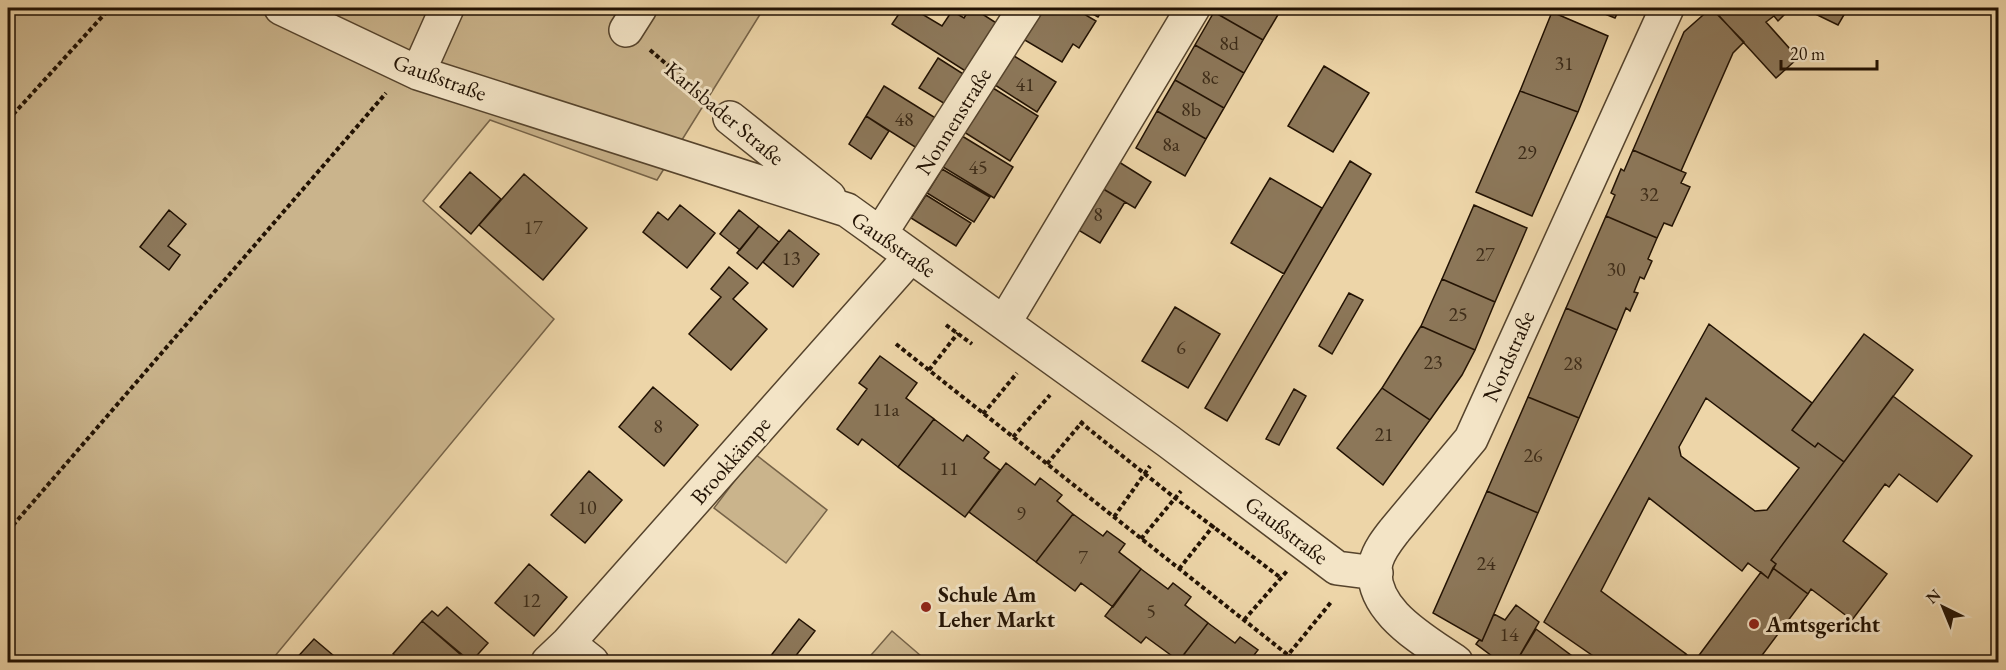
<svg xmlns="http://www.w3.org/2000/svg" width="2006" height="670" viewBox="0 0 2006 670" font-family="'EB Garamond',serif">
<style>
.green{fill:#cab48c;stroke:#766348;stroke-width:1.5}
.building{fill:#8c7759;stroke:#221203;stroke-width:1.5;fill-rule:evenodd}
.lines{fill:none;stroke-linecap:round;stroke-linejoin:round}
.minor-casing{stroke:#55432c;stroke-width:36}
.path{stroke:#221203;stroke-width:4;stroke-dasharray:4.5 3;stroke-linecap:butt}
.minor{stroke:#f3e4c6;stroke-width:33}
.poi-dot{fill:#8f2418;stroke:#f3e4c6;stroke-width:2}
.labels{text-anchor:middle;stroke-width:6;stroke-linejoin:round;paint-order:stroke}
.number-label{font-size:20px;fill:#3c2b18}
.street-label{font-size:22px;fill:#221203;stroke:#f3e4c6}
.poi-label{font-size:22px;font-weight:bold;fill:#221203;stroke:#f3e4c6;text-anchor:start}
</style>
<rect width="100%" height="100%" fill="#edd5a8"/>
<filter id="stains"><feTurbulence type="fractalNoise" baseFrequency=".00333" numOctaves="4"/><feColorMatrix values="0 0 0 0 .2 0 0 0 0 .09 0 0 0 0 .02 0 0 0 .5 -.17"/></filter>
<radialGradient id="worn" r=".72"><stop offset=".6" stop-color="#630" stop-opacity="0"/><stop offset="1" stop-color="#630" stop-opacity=".3"/></radialGradient>
<!-- green -->
<path class="green" d="M8,8h756l-107,172 -167,-60 -67,81 131,118 -284,343h-262z
M755,454l72,56 -41,53 -72,-55z
M892,631l36,31h-63z"/>
<!-- building -->
<path class="building" d="M903,8h9l30,18 10,-15 12,7 6,-10h3l28,18 -31,48 -78,-50z
M1042,8h32l22,13 -17,27 -6,-4 -11,18 -39,-23z
M1082,8h22l-6,9z
M1217,8h65l-19,32 -49,-28z
M1590,8h30l-5,10z
M1711,8l33,34 -11,11 -52,118 -48,-21 51,-118z
M1712,8h75l2,2 -11,11 -4,-5 -8,6 32,36 -22,20z
M1803,8h45l-10,17z
M1214,12l49,28 -19,33 -49,-28z
M1552,12l56,24 -30,76 -58,-21z
M1195,45l49,28 -20,35 -49,-28z
M1014,56l42,26 -19,30 -42,-27z
M938,58l30,19 -18,30 -31,-19z
M1324,66l45,27 -36,59 -45,-26z
M1175,80l49,28 -18,31 -49,-28z
M884,86l58,36 -19,30 -57,-36z
M993,88l45,28 -28,45 -46,-29z
M1520,91l58,21 -46,104 -56,-24z
M1157,111l49,28 -21,37 -49,-28z
M866,116l23,15 -18,28 -22,-15z
M962,136l51,31 -19,31 -51,-31z
M1633,150l53,23 -5,10 9,4 -18,39 -8,-3 -7,15 -51,-22 9,-21 -4,-2 10,-24 3,2z
M1111,157l40,25 -16,26 -40,-24z
M1350,161l21,13 -144,247 -22,-13z
M942,169l48,28 -16,25 -47,-29z
M470,172l31,27 -30,35 -31,-27z
M524,174l63,54 -44,52 -64,-55z
M1270,178l52,30 -38,66 -53,-31z
M1095,184l30,18 -25,41 -30,-18z
M926,195l45,28 -15,23 -45,-28z
M680,205l35,28 -28,35 -44,-36 15,-20 10,8z
M1474,205l53,23 -32,74 -53,-23z
M169,210l17,14 -18,22 12,9 -11,15 -29,-23z
M739,210l20,16 -19,24 -20,-16z
M1606,216l51,22 -9,21 4,2 -8,18 -4,-2 -6,15 4,1 -8,18 -4,-3 -9,22 -51,-22z
M759,226l20,16 -22,27 -20,-16z
M789,230l30,24 -26,33 -30,-25z
M729,267l19,16 -15,16 34,30 -36,41 -42,-36 32,-37 -10,-8z
M1442,279l53,23 -20,48 -54,-24z
M1349,293l14,7 -31,54 -13,-8z
M1175,307l45,27 -32,54 -46,-27z
M1566,308l51,22 -38,88 -51,-21z
M1709,324l103,79 -20,27 23,17 3,-4 26,19 -73,98 5,4 -8,14 -20,-15 -6,8 -93,-73 -48,93 85,63 -6,8h-78l-58,-40zM1706,398l93,70 -32,42 -12,1 -74,-55 -2,-9z
M1421,326l54,24 -13,25 -32,45 -48,-32z
M1864,334l49,36 -69,92 -26,-19 -3,4 -23,-17z
M880,356l37,27 -11,15 28,21 -36,48 -36,-28 -4,6 -21,-16 30,-40 -8,-6z
M653,387l45,38 -34,41 -45,-39z
M1382,388l48,32 -47,65 -46,-37z
M1294,389l12,7 -27,49 -13,-6z
M1893,396l79,60 -35,46 -38,-28 -10,13 -4,-3 -42,57 44,33 -35,46 -41,-31 -3,5 -35,-26 3,-4 -5,-4z
M1528,397l51,21 -41,95 -51,-22z
M934,419l29,22 4,-6 22,17 -5,6 16,12 -35,47 -67,-50z
M1006,463l29,22 5,-7 22,17 -5,6 16,13 -37,48 -67,-50z
M589,471l33,29 -37,43 -34,-28z
M1487,491l51,22 -56,128 -49,-28z
M1073,514l30,22 4,-5 18,13 -6,8 22,17 -28,38 -32,-24 -6,8 -39,-29z
M529,564l38,33 -33,39 -39,-33z
M1773,568l35,26 -51,68h-77l6,-8 8,8 67,-90 7,6z
M1141,569l27,20 5,-6 18,14 -6,8 23,18 -29,38 -33,-24 -5,6 -36,-27z
M1516,605l23,17 -23,40h-16l-24,-18 3,-4 3,1 12,-27 11,6z
M447,607l41,36 -17,19 -49,-41 10,-10 6,5z
M799,619l16,12 -24,31h-25z
M422,621l47,41h-66l-10,-8z
M1208,623l27,20 5,-6 18,13 -7,9 5,3h-78z
M1536,629l39,29 4,-2 9,6h-72z
M314,639l27,23h-48z"/>
<g class="lines">
<defs>
<path id="minor" d="M281,8l137,65 429,137 321,231 169,127 39,5
M626,30l14,-22
M418,73l29,-65
M730,118l99,79
M880,234l145,-226
M1004,323l189,-315
M568,643l24,19
M548,662l20,-19 343,-387
M1456,662c-32,-22 -90,-53 -80,-100 3,-12 12,-23 19,-32l76,-91 196,-431"/>
</defs>
<!-- minor casing -->
<use href="#minor" class="minor-casing"/>
<!-- path -->
<path class="path" d="M650,50l56,48
M8,120l102,-112
M946,325l26,19
M896,344l392,311
M929,370l29,-37
M983,414l34,-41
M1080,422l95,76 106,80
M1013,437l37,-42
M1047,464l36,-43
M1114,517l36,-51
M8,531l378,-438
M1141,539l40,-48
M1179,569l35,-44
M1244,620l43,-49
M1298,662l-10,-7 44,-54"/>
<!-- minor -->
<use href="#minor" class="minor"/>
</g>
<!-- markers -->
<g class="poi-dot">
<circle cx="926" cy="607" r="6"/>
<circle cx="1754" cy="624" r="6"/>
</g>
<g class="labels">
<!-- number labels -->
<g class="number-label">
<text x="1229" y="50">8d</text>
<text x="1564" y="70">31</text>
<text x="1210" y="84">8c</text>
<text x="1025" y="91">41</text>
<text x="1191" y="116">8b</text>
<text x="904" y="126">48</text>
<text x="1171" y="151">8a</text>
<text x="1527" y="159">29</text>
<text x="978" y="174">45</text>
<text x="1649" y="201">32</text>
<text x="1098" y="221">8</text>
<text x="533" y="234">17</text>
<text x="1485" y="261">27</text>
<text x="791" y="265">13</text>
<text x="1616" y="276">30</text>
<text x="1458" y="321">25</text>
<text x="1181" y="354">6</text>
<text x="1433" y="369">23</text>
<text x="1573" y="370">28</text>
<text x="886" y="416">11a</text>
<text x="658" y="433">8</text>
<text x="1384" y="441">21</text>
<text x="1533" y="462">26</text>
<text x="949" y="475">11</text>
<text x="587" y="514">10</text>
<text x="1021" y="520">9</text>
<text x="1083" y="564">7</text>
<text x="1486" y="570">24</text>
<text x="531" y="607">12</text>
<text x="1151" y="618">5</text>
<text x="1509" y="641">14</text>
</g>
<!-- street labels -->
<g class="street-label">
<text transform="translate(440 77) rotate(20)" y="8">Gaußstraße</text>
<text transform="translate(725 113) rotate(40)" y="8">Karlsbader Straße</text>
<text transform="translate(953 121) rotate(-58)" y="8">Nonnenstraße</text>
<text transform="translate(894 244) rotate(35)" y="8">Gaußstraße</text>
<text transform="translate(1508 356) rotate(-66)" y="8">Nordstraße</text>
<text transform="translate(730 460) rotate(-49)" y="8">Brookkämpe</text>
<text transform="translate(1287 530) rotate(37)" y="8">Gaußstraße</text>
</g>
<!-- poi labels -->
<g class="poi-label">
<text x="938" y="602">Schule Am<tspan x="938" dy="25">Leher Markt</tspan></text>
<text x="1766" y="632">Amtsgericht</text>
</g>
</g>
<!-- margin -->
<rect width="2006" height="670" fill="none" stroke="#edd5a8" stroke-width="30"/>
<rect x="9" y="9" width="1988" height="652" fill="none" stroke="#221203" stroke-width="3"/>
<rect x="15" y="15" width="1976" height="640" fill="none" stroke="#221203" stroke-width="1.5"/>
<!-- north arrow -->
<g transform="translate(1943 607) rotate(317)" stroke="#f3e4c6" stroke-width="4.5" paint-order="stroke">
<path d="M0-4.5L10 22L0 15L-10 22Z" fill="#221203"/>
<text y="-9" font-size="16" font-weight="bold" text-anchor="middle" fill="#221203">N</text>
</g>
<!-- scale -->
<path d="M1781 60v9h96v-9" fill="none" stroke="#221203" stroke-width="3"/>
<text x="1790" y="60" font-size="18" fill="#221203" stroke="#f3e4c6" stroke-width="4.5" paint-order="stroke">20 m</text>
<rect width="100%" height="100%" filter="url(#stains)"/>
<rect width="100%" height="100%" fill="url(#worn)"/>
</svg>
